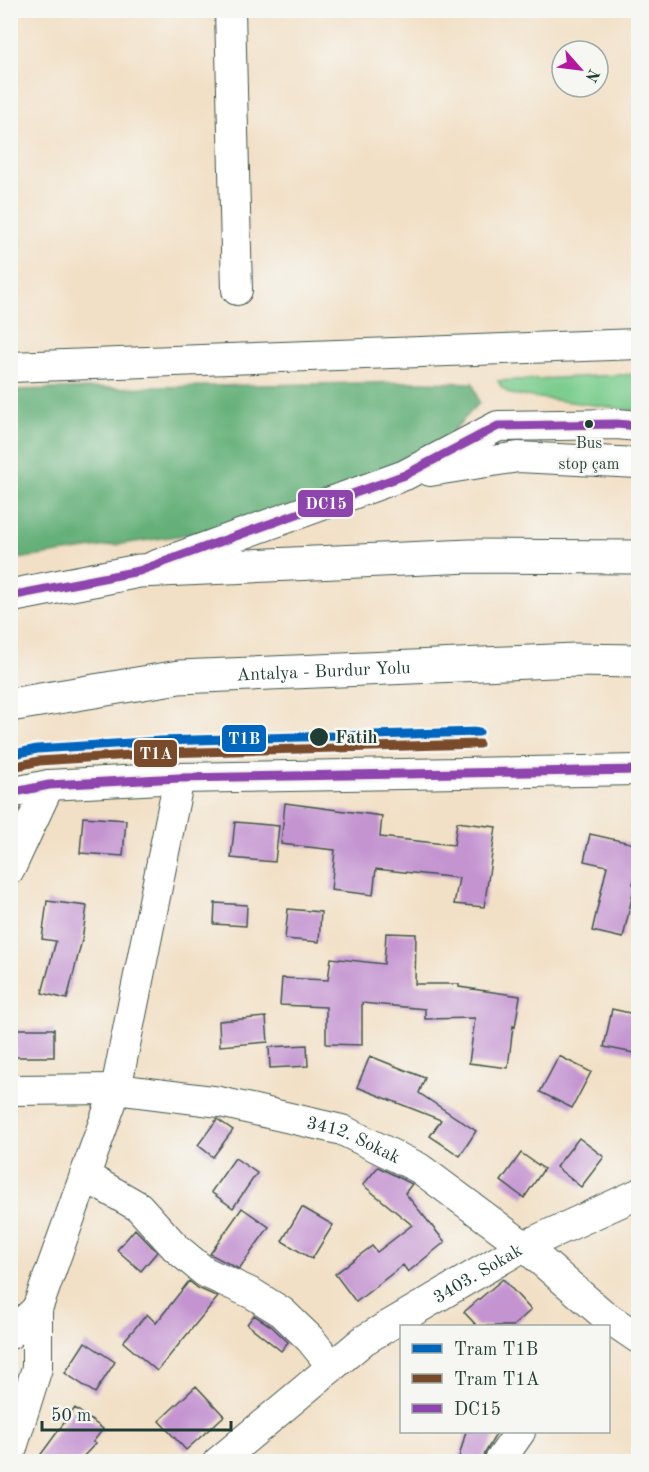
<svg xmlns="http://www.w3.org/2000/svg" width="649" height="1472" viewBox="0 0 649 1472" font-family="'Old Standard TT',serif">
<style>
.green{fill:#7ccd8e;stroke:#4e8561;stroke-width:1.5}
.forest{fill:#65b079;stroke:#427656;stroke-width:1.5}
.building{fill:#c494d1}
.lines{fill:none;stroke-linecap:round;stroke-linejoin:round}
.minor-casing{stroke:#3f554a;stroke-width:32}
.highway-casing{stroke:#3f554a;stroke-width:35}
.minor{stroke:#fff;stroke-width:30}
.highway{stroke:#fff;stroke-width:33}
.bus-1-casing{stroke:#f6f6f2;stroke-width:14}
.bus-1{stroke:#8e44ad;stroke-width:9}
.tram-1-casing{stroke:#f6f6f2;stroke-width:14}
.tram-2-casing{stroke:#f6f6f2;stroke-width:14}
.tram-1{stroke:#0065bd;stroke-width:9}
.tram-2{stroke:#7a4b2a;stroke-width:9}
.bus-dot{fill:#1f3d34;stroke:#f6f6f2;stroke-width:2}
.labels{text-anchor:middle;stroke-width:5;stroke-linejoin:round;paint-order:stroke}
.bus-label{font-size:16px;fill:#1f3d34;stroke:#f6f6f2}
.street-label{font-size:18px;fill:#1f3d34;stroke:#f6f6f2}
.stop-label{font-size:18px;font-weight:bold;fill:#1f3d34;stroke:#f6f6f2;text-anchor:start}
.line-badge{stroke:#f6f6f2;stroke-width:2}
.badge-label{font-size:16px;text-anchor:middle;font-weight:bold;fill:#fff}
</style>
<rect width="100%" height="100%" fill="#f6f6f2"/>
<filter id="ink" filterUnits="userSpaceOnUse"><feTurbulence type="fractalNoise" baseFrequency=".0167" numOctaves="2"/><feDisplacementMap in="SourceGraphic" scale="12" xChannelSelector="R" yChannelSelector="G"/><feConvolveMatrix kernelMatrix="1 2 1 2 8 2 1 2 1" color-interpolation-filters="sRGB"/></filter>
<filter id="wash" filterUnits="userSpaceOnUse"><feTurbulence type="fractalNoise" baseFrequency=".008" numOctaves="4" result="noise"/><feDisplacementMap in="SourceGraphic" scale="24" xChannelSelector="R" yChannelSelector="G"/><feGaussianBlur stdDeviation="1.35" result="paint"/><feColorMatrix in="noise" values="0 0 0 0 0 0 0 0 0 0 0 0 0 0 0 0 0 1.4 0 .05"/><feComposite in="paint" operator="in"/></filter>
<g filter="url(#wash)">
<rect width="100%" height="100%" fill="#f2e0c6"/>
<!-- green -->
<path class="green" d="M638,374v37l-128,-17 -8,-6 -4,-7z"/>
<!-- forest -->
<path class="forest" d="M416,382l57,1 6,20 -44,47 -182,75 -242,35 -1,-170z"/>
<g id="blocks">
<!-- building -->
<path class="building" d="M285,803l97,13 -2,21 74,8 3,-23 39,5 -12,80 -30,-3 5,-26 -83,-9 -3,26 -42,-5 4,-40 -54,-6z
M83,817l43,3 -3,36 -43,-3z
M235,822l44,4 -4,36 -44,-4z
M590,834l49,11v13l-6,26h2l-12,54 -31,-7 15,-65 -23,-5z
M47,901l40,5 -5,34 -15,59 -25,-6 14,-52 -14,-2z
M215,903l32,2 -1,21 -32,-2z
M288,909l33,3 -2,30 -34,-3z
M386,933l30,1 -1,50h44v3l61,9 -5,31 -2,-1 -5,42 -39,-5 6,-45 -50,1v-10l-63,-6v42l-36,-1v-37l-46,-2 2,-27 46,2 3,-22 53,6z
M612,1009l27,6v39l-35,-7z
M266,1017l2,25 -48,4 -1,-25z
M15,1029h39v28h-39z
M307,1045l1,21 -38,2 -1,-21z
M370,1056l55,22 -6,15 57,38 -16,25 -30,-20 11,-16 -84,-33z
M559,1056l32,16 -19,36 -32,-16z
M217,1119l16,11 -20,27 -15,-12z
M579,1138l25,19 -23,30 -25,-20z
M521,1153l23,16 -20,29 -23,-17z
M235,1158l22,15 -24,35 -22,-16z
M378,1167l34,17 -7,9 40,49 -37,30 -5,-7 -47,37 -21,-28 37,-28 5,6 35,-27 -49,-40z
M302,1207l31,18 -21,34 -30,-18z
M242,1208l27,19 -30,42 -29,-15z
M135,1229l22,23 -16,19 -24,-21z
M503,1279l28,31 -18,16h-36l-13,-14z
M189,1281l9,7 20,9 -61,74 -34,-29 24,-28 9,9z
M254,1315l17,11 17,16 -7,9 -34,-27z
M85,1342l30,20 -20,31 -30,-20z
M196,1386l28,30 -38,34 -27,-29z
M75,1408l28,21 -10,13 3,1 -17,18h-43z
M466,1431h32l-13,22 -3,8h-24z"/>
</g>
</g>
<g filter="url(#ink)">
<use href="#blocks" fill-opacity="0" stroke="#3f554a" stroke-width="1.5"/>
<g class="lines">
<defs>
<g id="minor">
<path d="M230,10l7,280"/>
<path d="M10,367l628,-23"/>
<path d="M430,471l88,-14 120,6"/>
<path d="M154,566l251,-91 93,-49 119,-2 21,2"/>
<path d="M10,793l39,-8 130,-7 459,-8"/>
<path d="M10,869l39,-84"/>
<path id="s1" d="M10,1090l106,-1 104,13 122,28 77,38 105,78 80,69 34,23"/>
<path d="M85,1176l54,31 37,41 29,24 48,22 29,18 28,27 22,27"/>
<path d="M37,1309l79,-220 63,-311"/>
<path d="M10,1334l27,-25v59l-27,86"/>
<path id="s2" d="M218,1462l146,-122 160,-94 114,-52"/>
<path d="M499,1462l21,-30"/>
</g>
<g id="highway">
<path d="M10,596l129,-25 331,-15 168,1"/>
<path id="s3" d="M10,705l169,-28 396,-17 63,1"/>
</g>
</defs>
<!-- minor casing -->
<use href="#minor" class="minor-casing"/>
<!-- highway casing -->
<use href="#highway" class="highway-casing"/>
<!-- minor -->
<use href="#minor" class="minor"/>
<!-- highway -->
<use href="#highway" class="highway"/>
<defs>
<path id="bus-1" d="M10,596l129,-25 266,-96 93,-49 119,-2 21,2
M10,793l39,-8 130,-7 459,-8"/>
</defs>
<!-- bus-1 casing -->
<use href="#bus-1" class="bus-1-casing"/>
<!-- bus-1 -->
<use href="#bus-1" class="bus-1"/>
<defs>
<path id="tram-1" d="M10,755l27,-6 124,-8 318,-9"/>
<path id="tram-2" d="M13,767l26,-6 123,-8 317,-9"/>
</defs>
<!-- tram-1 casing -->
<use href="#tram-1" class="tram-1-casing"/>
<!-- tram-2 casing -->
<use href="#tram-2" class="tram-2-casing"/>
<!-- tram-1 -->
<use href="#tram-1" class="tram-1"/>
<!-- tram-2 -->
<use href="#tram-2" class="tram-2"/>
</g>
</g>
<!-- markers -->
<g class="bus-dot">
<circle cx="589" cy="424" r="5"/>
<circle cx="319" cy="737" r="10"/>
</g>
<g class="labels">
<!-- bus labels -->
<g class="bus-label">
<text x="589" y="448">Bus<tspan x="589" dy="21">stop çam</tspan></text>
</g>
<!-- street labels -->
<g class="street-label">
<text dy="6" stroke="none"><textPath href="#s3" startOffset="316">Antalya - Burdur Yolu</textPath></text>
<text dy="6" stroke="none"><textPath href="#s1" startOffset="350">3412. Sokak</textPath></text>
<text dy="6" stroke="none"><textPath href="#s2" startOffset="322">3403. Sokak</textPath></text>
</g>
<!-- stop labels -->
<g class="stop-label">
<text x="335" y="743">Fatih</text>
</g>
</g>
<g class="line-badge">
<rect x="297" y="489" width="57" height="29" rx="6" fill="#8e44ad"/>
<rect x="221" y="724" width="46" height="29" rx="6" fill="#0065bd"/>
<rect x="133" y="739" width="45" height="29" rx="6" fill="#7a4b2a"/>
</g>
<g class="badge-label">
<text x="326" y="509">DC15</text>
<text x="244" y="744">T1B</text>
<text x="156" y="759">T1A</text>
</g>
<!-- margin -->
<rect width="649" height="1472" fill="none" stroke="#f6f6f2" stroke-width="36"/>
<!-- legend -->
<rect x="400" y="1325" width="210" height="108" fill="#f6f6f2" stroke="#a0aca6" stroke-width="1.5"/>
<rect x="412" y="1344" width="30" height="9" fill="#0065bd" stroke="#a0aca6" stroke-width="1.5"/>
<text x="454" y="1355" font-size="18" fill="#1f3d34">Tram T1B</text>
<rect x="412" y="1374" width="30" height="9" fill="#7a4b2a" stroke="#a0aca6" stroke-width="1.5"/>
<text x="454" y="1385" font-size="18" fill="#1f3d34">Tram T1A</text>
<rect x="412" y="1404" width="30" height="9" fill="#8e44ad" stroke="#a0aca6" stroke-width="1.5"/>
<text x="454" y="1415" font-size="18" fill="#1f3d34">DC15</text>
<!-- north arrow -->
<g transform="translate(580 69) rotate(118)"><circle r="28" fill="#f6f6f2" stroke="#a0aca6" stroke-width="1.5"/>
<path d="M0-4.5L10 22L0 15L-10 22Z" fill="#b5179e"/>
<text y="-9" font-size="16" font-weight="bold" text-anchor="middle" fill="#1f3d34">N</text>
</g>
<!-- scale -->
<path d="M42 1421v9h189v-9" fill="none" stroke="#1f3d34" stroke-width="3"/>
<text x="51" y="1421" font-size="18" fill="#1f3d34" stroke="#f6f6f2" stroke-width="4.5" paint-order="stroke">50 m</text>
</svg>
